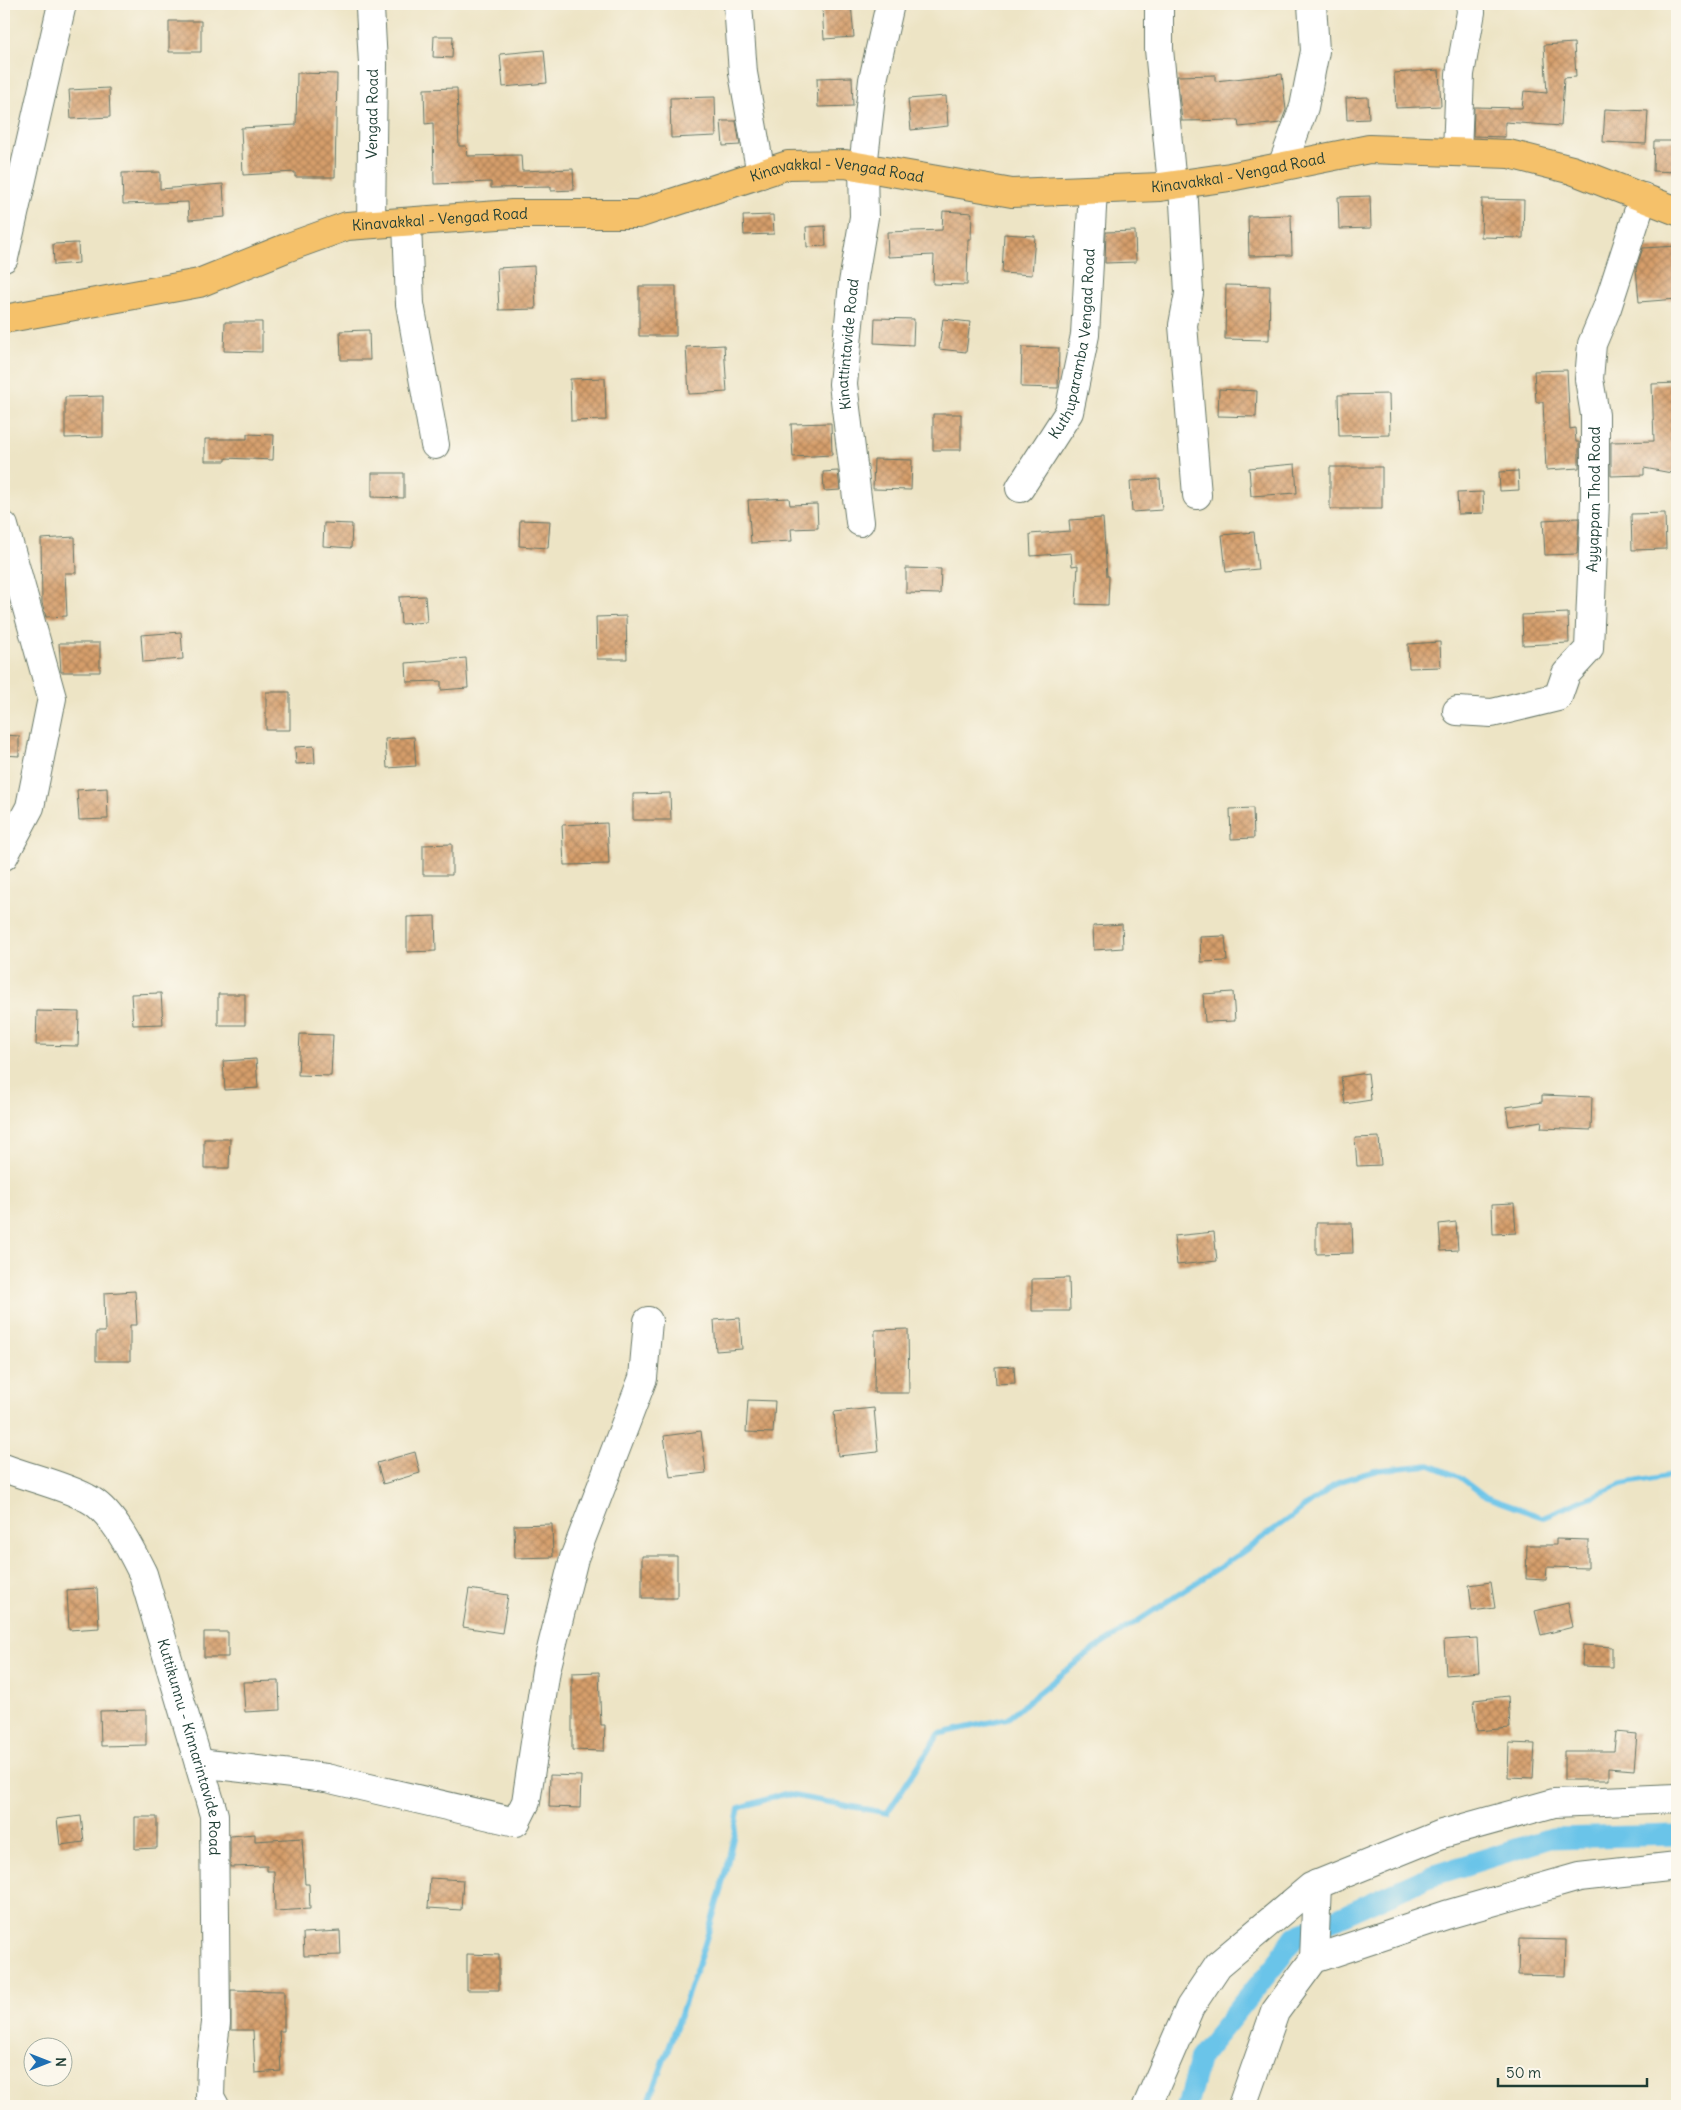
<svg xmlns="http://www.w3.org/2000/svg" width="1681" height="2110" viewBox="0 0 1681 2110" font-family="Delius,sans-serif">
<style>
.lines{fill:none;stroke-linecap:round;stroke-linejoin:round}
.stream{stroke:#6bc4e9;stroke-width:5.5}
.canal{stroke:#6bc4e9;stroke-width:21}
.building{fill:url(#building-cross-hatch)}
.minor-casing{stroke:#677767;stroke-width:30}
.major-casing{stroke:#677767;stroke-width:30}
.minor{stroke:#fff;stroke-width:28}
.major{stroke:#f5c16b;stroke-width:28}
.labels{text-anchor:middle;stroke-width:5;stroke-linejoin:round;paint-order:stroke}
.street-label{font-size:15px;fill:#1f3d34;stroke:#fbf7ec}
</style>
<defs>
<pattern id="building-cross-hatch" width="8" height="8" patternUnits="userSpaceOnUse" patternTransform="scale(1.25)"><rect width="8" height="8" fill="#d69e6b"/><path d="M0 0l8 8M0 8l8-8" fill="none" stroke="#ad8259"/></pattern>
</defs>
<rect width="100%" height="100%" fill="#fbf7ec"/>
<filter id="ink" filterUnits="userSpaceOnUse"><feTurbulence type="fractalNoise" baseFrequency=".02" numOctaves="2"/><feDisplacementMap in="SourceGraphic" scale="10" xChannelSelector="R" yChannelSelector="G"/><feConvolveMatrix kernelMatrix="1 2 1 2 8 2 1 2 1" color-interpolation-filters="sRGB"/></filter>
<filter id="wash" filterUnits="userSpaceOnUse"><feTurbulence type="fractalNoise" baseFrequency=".0096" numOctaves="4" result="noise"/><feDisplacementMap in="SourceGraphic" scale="20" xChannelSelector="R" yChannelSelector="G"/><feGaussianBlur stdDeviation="1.12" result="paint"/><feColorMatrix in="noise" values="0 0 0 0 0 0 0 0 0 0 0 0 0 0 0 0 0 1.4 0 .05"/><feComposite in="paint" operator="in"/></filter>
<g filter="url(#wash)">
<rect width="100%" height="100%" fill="#ede4c5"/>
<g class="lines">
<!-- stream -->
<path class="stream" d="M647,2106c36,-97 74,-195 92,-298l45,-14 103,19 52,-79 69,-16 76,-62 156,-102 100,-73 38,-11 52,-5 30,12 26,20 56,20 80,-33 55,-10"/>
<!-- canal -->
<path class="canal" d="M1187,2106l13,-49 81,-100 14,-20 133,-60 123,-39 126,-3"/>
</g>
<g id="blocks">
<!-- building -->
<path class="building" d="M851,4l3,33 -30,2 -2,-32z
M169,21h32v31h-32z
M434,36h19l-1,22 -19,-1z
M1574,43l2,34 -12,1 -3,48 -56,-4v15l-32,-1 1,-29 48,1 2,-17 23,2 -3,-48z
M544,50l3,33 -44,4 -3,-33z
M1439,70l2,36 -45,2 -2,-35z
M297,73l40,1 -2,103h-40v-5l-52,3 -2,-47 55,-3z
M1282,74l4,36 -5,13 -42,4 -1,-7 -56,1 -5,-45 38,-1v6z
M852,77l1,29 -35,1 -1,-29z
M109,88l1,29 -39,2 -2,-29z
M457,88l2,58h7l1,10 54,-1 1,16 51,-2 1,21 -23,1v-4l-60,1v-6l-57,2 -1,-61 -8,1 -1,-35z
M946,96l2,30 -37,4 -3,-31z
M715,97l1,39 -45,2 -1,-40z
M1368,97l1,22 -22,1 -1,-22z
M1605,109l43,2 -2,33 -43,-2z
M721,121h15l4,24 -17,1z
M1654,141h23v31l-24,-1z
M160,172v17l63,-5 2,33 -36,3 -1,-18 -65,2 -1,-31z
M1370,196l1,32 -32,1 -1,-32z
M1482,199l42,1 -1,38 -42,-1z
M943,211l29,2 -1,26h-3l-1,46 -34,-1 1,-29 -46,2 -1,-25 55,-2z
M773,215l1,19 -30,1 -1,-19z
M1291,215l1,40 -43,1 -1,-40z
M825,226l1,20 -19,1 -1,-20z
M1135,231l1,31 -31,1 1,-31z
M1004,234l31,2 -3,39 -30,-2z
M78,243l1,20 -25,2 -1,-21z
M1677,246v53l-38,3 -3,-34 7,-20z
M534,266l2,43 -37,1 -2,-42z
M1226,285l44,1 -1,54 -44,-1z
M639,286h37v50h-37z
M875,318l39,1 -1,26 -39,-2z
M943,319l27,3 -4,30 -27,-3z
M225,322h37v30l-38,-1z
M369,330l1,30h-29l-1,-29z
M724,345l3,47 -38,2 -3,-47z
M1022,347l37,1 -1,40 -37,-1z
M1567,370l3,59 5,-1 1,14h3v26l-33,2 -3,-68h-7l-2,-31z
M605,378l1,42 -35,1 -1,-42z
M1677,383v91l-33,-6v7l-33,1v-34l43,-1 -2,-57z
M1219,389l38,2 -1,26 -38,-1z
M1389,394l1,41 -51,1 -1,-41z
M103,396v41l-38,1v-41z
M933,414h28v36h-28z
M831,423l1,32 -39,2 -2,-33z
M247,434l27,1 -1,25 -47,-2v3h-21v-22h42z
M874,459l38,1 -1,30 -38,-1z
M1295,464l2,29 -46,3 -2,-28z
M1330,467h52v42h-52z
M838,471l2,19 -16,1 -1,-19z
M1518,471l1,19 -19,1 -1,-19z
M372,473h32v25l-32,-1z
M1160,479l2,31 -30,2 -2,-31z
M1483,492l1,21 -26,1 -1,-21z
M789,498l1,7 27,-1 1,24 -27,1 1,12 -41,2 -3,-43z
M1665,513l1,36 -34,1 -1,-36z
M1103,518l4,58h2l-1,29 -32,-1 2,-39 -6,1 -1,-13 -40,3 -1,-22 40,-3 -1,-11z
M1579,518l-2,36 -32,1 -2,-35z
M520,520l30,1 -2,27 -29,-2z
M324,523l28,1 -1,24 -28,-2z
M1254,532l4,37 -32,3 -4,-37z
M75,537l1,36h-11l2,43 -21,1 -4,-14 -1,-64z
M906,568l35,1 -1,25 -34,-1z
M425,596l2,26 -26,2 -2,-27z
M1568,613l1,30 -46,2 -1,-30z
M626,616l1,43h-30l-1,-42z
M181,632l2,27 -40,3 -2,-27z
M1440,642l1,25 -32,1 -1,-24z
M59,643h41v29h-39z
M466,658l2,30 -27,2v-9l-34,1 -1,-19z
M266,692h24v38h-24z
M4,735l15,1v20l-15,-1z
M414,737l2,29 -29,2 -2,-29z
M314,746l1,17 -19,1 -1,-17z
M107,788l1,31 -29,1 -2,-30z
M670,793l1,27h-38v-26z
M1253,808l1,30 -23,1 -1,-30z
M607,823l2,41 -45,1 -2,-40z
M452,844v31h-29v-30z
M435,916l1,35 -29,1v-35z
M1122,924l1,24 -29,2 -1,-24z
M1225,936l2,25 -26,1 -1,-25z
M1233,992l2,29 -30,1 -2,-28z
M161,993l2,31 -30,1 -2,-31z
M218,994h27v31h-27z
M37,1011l42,1 -1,34 -42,-1z
M300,1034l33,1 -2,41 -33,-1z
M256,1059l2,29 -33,2 -2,-29z
M1368,1073l3,27 -26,4 -4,-27z
M1542,1095l50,2 -1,33 -50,-2 1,-7 -33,5 -3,-19 36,-5z
M1379,1137l2,28 -24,1 -2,-28z
M204,1139h26l-1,29h-25z
M1514,1203l2,30 -23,1 -1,-30z
M1456,1222l2,28 -17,1 -2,-27z
M1316,1223h36l1,30 -37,1z
M1214,1232l3,29 -40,4 -3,-29z
M1069,1278l1,33h-38v-32z
M135,1291l2,34h-7v36h-34v-29h9l-1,-39z
M740,1318l2,31 -26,2 -2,-31z
M908,1329l1,64h-35l1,-63z
M1014,1366l1,17 -19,1 -1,-17z
M748,1400l27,1 -2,32 -27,-1z
M874,1408l4,44 -40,4 -4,-44z
M701,1431l5,42 -36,4 -6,-41z
M415,1452l5,21 -37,11 -6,-21z
M552,1524l1,33 -38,1 -1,-33z
M1556,1539l32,1v28l-41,-1 -1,13 -20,-1 1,-34h29z
M642,1556h35v42h-35z
M1491,1582l4,26 -23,3 -3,-26z
M97,1588l2,40 -30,2 -2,-40z
M469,1589l39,6 -6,38 -39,-6z
M1568,1603l5,24 -32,8 -6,-24z
M204,1632h24v25h-24z
M1477,1638l2,34 -33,3 -2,-35z
M1583,1645l29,2v20l-30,-1z
M599,1672l2,53h4l-1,26 -32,-1v-77z
M279,1681l1,29 -35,2 -2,-30z
M1508,1696l2,32 -33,3 -3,-31z
M146,1710v35l-45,1 -1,-35z
M1616,1732l21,2 -3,36 -25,-2v12h-45v-29h50z
M1509,1743l26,1 -2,34 -25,-1z
M550,1775l31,1 -1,32 -31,-1z
M81,1816l3,26 -24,3 -3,-26z
M135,1817h22v31l-22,1z
M255,1834v7l47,-3 3,46h4l1,25 -35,2 -1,-40h-7v-5l-37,1v-31z
M430,1878l33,2 -2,30 -33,-2z
M340,1931l1,24 -37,1 -1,-23z
M1519,1939l47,1 -1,36 -47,-1z
M467,1954l32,1v35h-32z
M231,1990l53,1v40h-5l2,40 -26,2 -2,-43h-22z"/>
</g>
</g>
<g filter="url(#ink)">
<use href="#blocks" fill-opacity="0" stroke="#677767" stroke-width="1"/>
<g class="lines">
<defs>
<g id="minor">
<path d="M738,4l5,69 18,101"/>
<path d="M1159,4v45l13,136"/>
<path d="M1457,152l3,-78 11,-62 -1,-8"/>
<path d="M1282,166l22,-59 11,-56 -3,-47"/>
<path d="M1183,184l6,109 -6,32 14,170"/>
<path d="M407,222l3,82 25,141"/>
<path id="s1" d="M371,224l2,-160 -3,-56 2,-4"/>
<path d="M4,258l58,-254"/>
<path id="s2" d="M1020,488l49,-76 16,-77 8,-145"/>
<path id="s3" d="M860,522l-17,-138 10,-101 11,-66 -1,-50 10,-87 17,-76"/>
<path d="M4,526l48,172 -22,109 -26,49"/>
<path id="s4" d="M1457,711l35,2 66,-16 8,-23 23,-25 6,-149v-85l-6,-36 3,-35 15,-36 36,-111"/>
<path id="s5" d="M4,1468c26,10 58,17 83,30 25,12 44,52 56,76l71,241 2,208 -5,40 -1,34 5,9"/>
<path d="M199,1763l127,15 190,44 10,-20 20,-132 28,-112 69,-180 5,-57"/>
<path d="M1314,1959l3,-75"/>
<path d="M1147,2106l43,-99 28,-42 93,-78 131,-53 112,-31 123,-5"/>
<path d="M1242,2106l33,-94 39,-53 132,-44 133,-38 98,-11"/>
</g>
<g id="major">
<path id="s6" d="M4,319l195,-36 87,-35 61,-22 165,-12h126l150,-49 57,-1 167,29 148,-6 70,-10 139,-28 140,5 63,16 105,41"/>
</g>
</defs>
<!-- minor casing -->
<use href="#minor" class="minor-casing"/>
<!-- major casing -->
<use href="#major" class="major-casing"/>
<!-- minor -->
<use href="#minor" class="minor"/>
<!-- major -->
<use href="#major" class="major"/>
</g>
</g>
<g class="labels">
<!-- street labels -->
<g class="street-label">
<text dy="5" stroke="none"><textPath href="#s1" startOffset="110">Vengad Road</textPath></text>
<text dy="5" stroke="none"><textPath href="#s6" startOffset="1260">Kinavakkal - Vengad Road</textPath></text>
<text dy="5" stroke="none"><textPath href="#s6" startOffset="855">Kinavakkal - Vengad Road</textPath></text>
<text dy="5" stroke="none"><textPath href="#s6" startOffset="450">Kinavakkal - Vengad Road</textPath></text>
<text dy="5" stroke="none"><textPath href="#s2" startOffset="158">Kuthuparamba Vengad Road</textPath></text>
<text dy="5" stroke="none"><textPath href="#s3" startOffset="179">Kinattintavide Road</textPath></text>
<text dy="5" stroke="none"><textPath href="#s4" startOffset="311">Ayyappan Thod Road</textPath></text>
<text dy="5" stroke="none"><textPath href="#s5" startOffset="364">Kuttikunnu - Kinnarintavide Road</textPath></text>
</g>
</g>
<!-- margin -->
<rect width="1681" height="2110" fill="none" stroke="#fbf7ec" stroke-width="20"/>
<!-- north arrow -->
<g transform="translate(48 2062) rotate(90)"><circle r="24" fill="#fbf7ec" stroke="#a3ada2"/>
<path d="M0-4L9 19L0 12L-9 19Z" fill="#1f6fb2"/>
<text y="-8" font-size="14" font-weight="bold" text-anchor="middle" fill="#1f3d34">N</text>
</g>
<!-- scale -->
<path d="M1498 2078v8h149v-8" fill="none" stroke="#1f3d34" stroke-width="2.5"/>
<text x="1506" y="2078" font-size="15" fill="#1f3d34" stroke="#fbf7ec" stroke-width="4" paint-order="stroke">50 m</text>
</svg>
